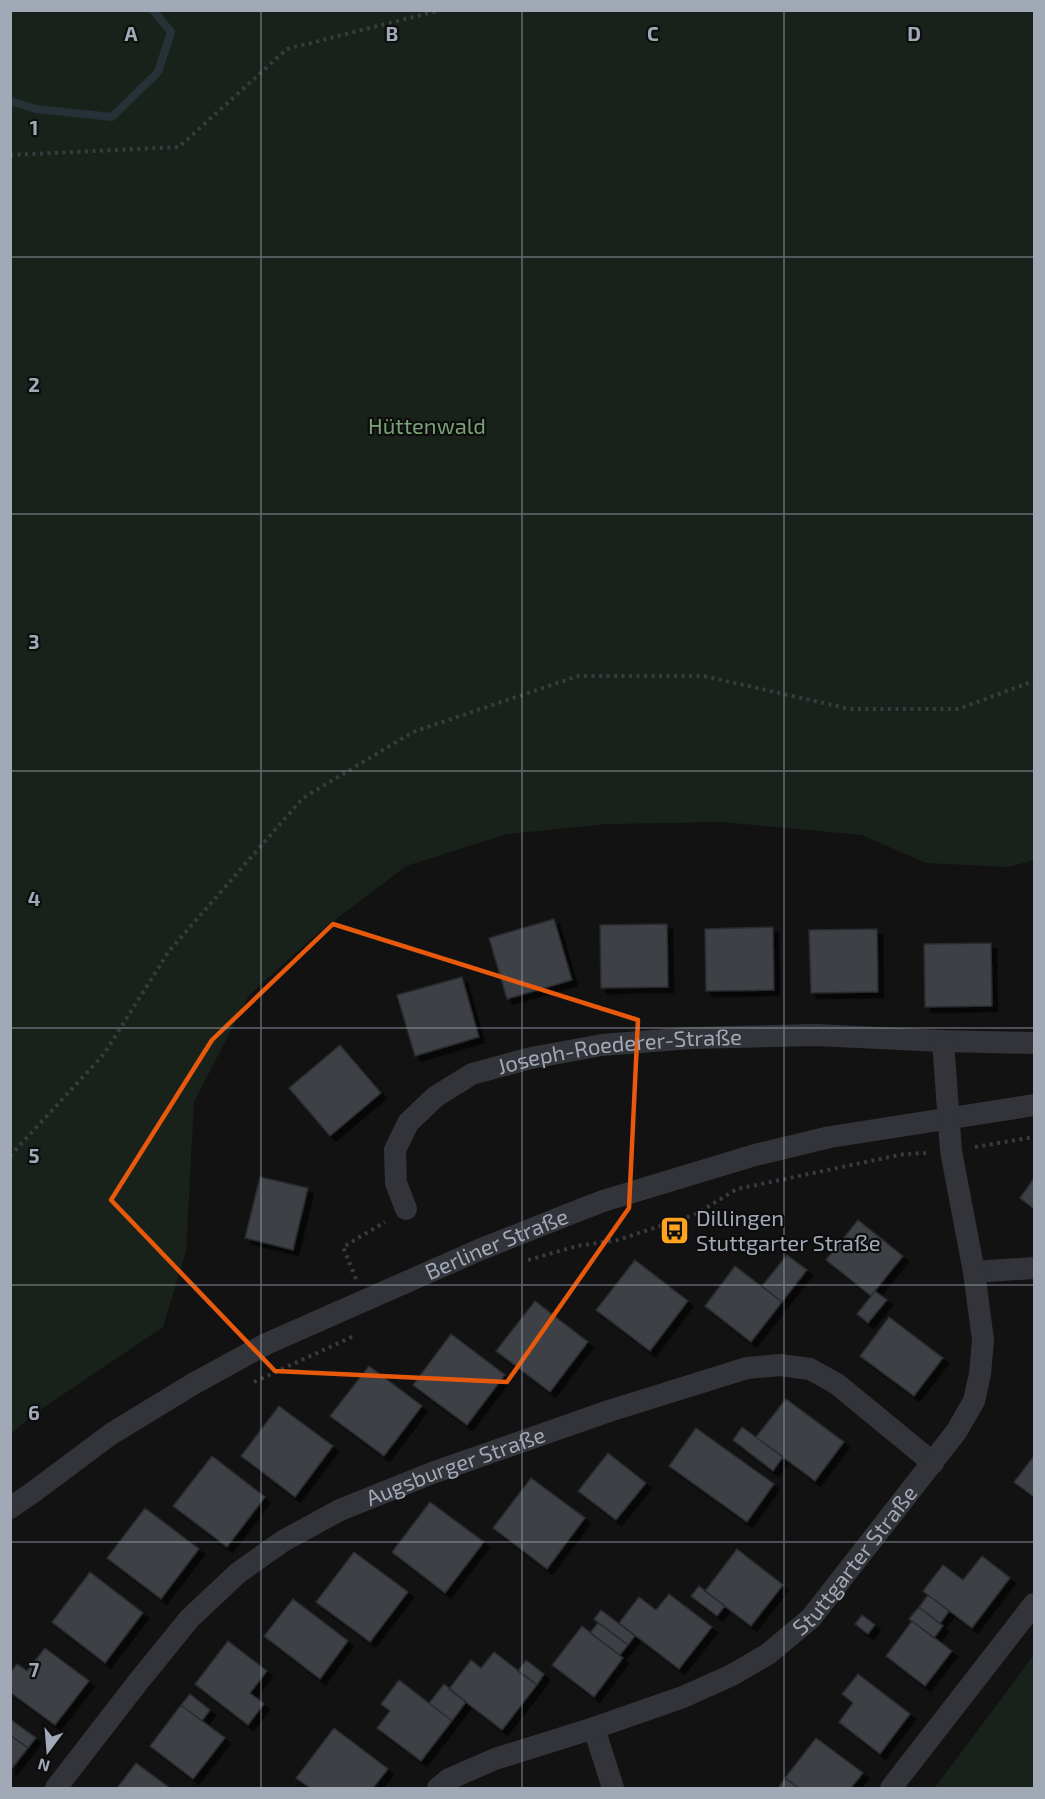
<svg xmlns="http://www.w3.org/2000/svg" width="1045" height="1799" viewBox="0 0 1045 1799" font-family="'Exo 2',sans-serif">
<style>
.green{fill:#19221a}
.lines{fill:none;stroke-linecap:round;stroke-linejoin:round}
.stream{stroke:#273238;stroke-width:8}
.building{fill:#3d3f44;stroke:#2b2c30;stroke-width:1.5;filter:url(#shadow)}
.path{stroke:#383b40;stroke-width:4;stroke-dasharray:3 4.5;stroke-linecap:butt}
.street{stroke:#323439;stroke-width:22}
.marked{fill:none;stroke:#e8590c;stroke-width:4.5;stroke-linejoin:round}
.grid{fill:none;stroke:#a1a9b6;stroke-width:1.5;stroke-opacity:0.55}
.labels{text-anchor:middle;stroke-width:4.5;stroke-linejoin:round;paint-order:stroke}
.park-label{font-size:22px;fill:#77a376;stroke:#0d0d0e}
.street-label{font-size:22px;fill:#a1a9b6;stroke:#0d0d0e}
.poi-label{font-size:22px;fill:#a1a9b6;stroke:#0d0d0e;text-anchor:start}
.grid-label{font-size:20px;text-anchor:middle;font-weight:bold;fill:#a1a9b6;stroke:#0d0d0e;stroke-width:4.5;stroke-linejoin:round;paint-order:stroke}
</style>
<defs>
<filter id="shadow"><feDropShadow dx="5.5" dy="5.5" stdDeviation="0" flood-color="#0009"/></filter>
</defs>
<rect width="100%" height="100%" fill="#121213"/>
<!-- green -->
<path class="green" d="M11,10l1023,1v849l-25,7 -83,-4 -64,-28 -140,-13 -115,2 -100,10 -101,32 -87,66 -70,63 -55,107 -8,149 -23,76 -129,87 -23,20z
M1034,1655v133h-100l5,-6z"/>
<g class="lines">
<!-- stream -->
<path class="stream" d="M10,101l26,8 76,8 46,-45 13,-40 -18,-22"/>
</g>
<!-- building -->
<path class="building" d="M554,919l18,61 -65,19 -18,-61z
M667,924l1,63 -67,1 -1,-63z
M773,927l1,63 -68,1 -1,-62z
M877,929l1,63 -67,1 -2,-63z
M991,943l1,63 -67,1 -1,-63z
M462,977l17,60 -64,19 -18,-61z
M340,1045l41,48 -51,43 -41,-48z
M260,1177l48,11 -15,62 -48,-12z
M1034,1178v31l-14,-11z
M858,1220l45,36 -32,40 -45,-36z
M787,1255l20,15 -25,32 -20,-16z
M635,1260l53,41 -38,50 -54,-41z
M735,1266l47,36 -31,40 -46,-36z
M875,1291l12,9 -19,23 -11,-9z
M535,1301l53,41 -38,50 -54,-41z
M889,1317l54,41 -29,38 -54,-40z
M451,1334l54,41 -38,50 -54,-40z
M369,1366l53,40 -38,50 -54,-40z
M786,1399l58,43 -29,39 -59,-44z
M279,1406l54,40 -38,51 -54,-41z
M742,1427l41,30 -10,14 -40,-31z
M696,1428l78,56 -27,38 -78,-56z
M608,1453l38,30 -30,37 -38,-29z
M212,1456l53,41 -38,50 -54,-41z
M1034,1456v41l-20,-15z
M531,1478l54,40 -38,51 -54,-41z
M430,1502l54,40 -39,51 -53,-41z
M145,1508l54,41 -38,50 -54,-41z
M737,1549l46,36 -32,41 -46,-35z
M354,1552l54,40 -38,50 -54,-40z
M982,1556l28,22 -38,50 -49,-37 20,-26 20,15z
M90,1572l53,41 -38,50 -53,-41z
M699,1586l26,20 -8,10 -26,-20z
M669,1594l43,33 -33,42 -60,-46 20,-26 17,13z
M928,1595l21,16 -9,13 -21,-17z
M293,1599l55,42 -28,38 -56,-43z
M919,1607l24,19 -9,12 -25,-19z
M601,1610l34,26 -7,9 -34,-26z
M862,1615l13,10 -7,9 -13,-10z
M912,1621l40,30 -27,35 -39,-30z
M598,1623l30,22 -8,10 -30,-22z
M582,1626l41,32 -29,39 -42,-32z
M228,1641l39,30 -17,22 14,11 -16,21 -53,-41z
M45,1648l44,33 -34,44 -45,-33v-19l7,-9 10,7z
M494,1652l43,33 -35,45 -53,-41 22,-29 10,8z
M526,1660l18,14 -7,11 -19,-14z
M858,1674l52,40 -30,40 -41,-32 14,-19 -11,-9z
M399,1680l53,41 -31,40 -44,-33 13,-17 -9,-7z
M444,1684l22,18 -14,19 -23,-18z
M190,1694l20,16 -8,11 -21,-16z
M181,1705l44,33 -32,41 -43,-33z
M10,1719l26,19 -8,10 -18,-13z
M334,1728l54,41 -15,19h-63l-14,-10z
M10,1735l18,13 -18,23z
M816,1738l47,35 -12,15h-52l-14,-10z
M136,1763l34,25h-53z
M785,1778l14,10h-21z"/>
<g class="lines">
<!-- path -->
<path class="path" d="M10,155l169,-8 108,-98 154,-39
M975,1147l59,-10
M10,1156l94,-102 65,-103 134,-153 110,-66 165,-56h126l146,33h108l76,-28
M528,1260l49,-14 41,-6 78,-26 41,-25 167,-35 22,-1
M356,1279l-13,-32 42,-25
M254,1382l102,-47"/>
<!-- street -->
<g class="street">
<path id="s1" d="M406,1209l-10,-26 -1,-33 13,-27 27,-26 37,-23 59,-16 71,-13 89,-7 125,-3 127,6 91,2"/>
<path d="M974,1272l60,-4"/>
<path id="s2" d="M10,1508l22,-15 79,-59 82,-50 73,-40 213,-94 88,-35 36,-14 152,-46 75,-18 204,-32"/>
<path d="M594,1728l19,60"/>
<path id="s3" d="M56,1788l82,-106 52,-64 48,-45 45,-32 57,-31 92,-37 177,-62 138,-43 33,-3 30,4 27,15 96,79"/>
<path id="s4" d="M438,1788l11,-9 46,-20 99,-31 89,-31 49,-22 36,-21 43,-36 145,-186 18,-31 6,-27 3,-34 -9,-68 -23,-121 -8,-110"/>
<path d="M891,1788l143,-184"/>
</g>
</g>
<!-- marked area -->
<path class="marked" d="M333,924l305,96 -9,188 -122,174 -232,-11 -164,-171 101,-160z"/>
<!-- grid -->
<path class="grid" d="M261,10v1778M522,10v1778M784,10v1778M10,257h1024M10,514h1024M10,771h1024M10,1028h1024M10,1285h1024M10,1542h1024"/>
<!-- icons -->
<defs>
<symbol id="bus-square" viewBox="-11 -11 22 22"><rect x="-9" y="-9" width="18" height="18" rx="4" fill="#ffa21e" stroke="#0d0d0e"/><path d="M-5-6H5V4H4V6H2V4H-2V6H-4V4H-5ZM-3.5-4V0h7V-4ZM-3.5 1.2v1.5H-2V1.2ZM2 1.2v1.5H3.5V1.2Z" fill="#111"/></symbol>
</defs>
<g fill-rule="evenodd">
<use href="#bus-square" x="658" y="1214" width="33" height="33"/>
</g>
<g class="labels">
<!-- park labels -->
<g class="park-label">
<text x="427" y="434">Hüttenwald</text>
</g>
<!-- street labels -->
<g class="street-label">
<text dy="8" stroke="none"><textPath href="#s1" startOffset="322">Joseph-Roederer-Straße</textPath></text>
<text dy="8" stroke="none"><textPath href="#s2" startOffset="556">Berliner Straße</textPath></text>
<text dy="8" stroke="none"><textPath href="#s3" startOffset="526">Augsburger Straße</textPath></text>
<text dy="8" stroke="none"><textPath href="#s4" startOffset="486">Stuttgarter Straße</textPath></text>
</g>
<!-- poi labels -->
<g class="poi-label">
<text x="696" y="1226">Dillingen<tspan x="696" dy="25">Stuttgarter Straße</tspan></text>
</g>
</g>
<g class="grid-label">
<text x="131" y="41">A</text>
<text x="392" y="41">B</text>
<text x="653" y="41">C</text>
<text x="914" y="41">D</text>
<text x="34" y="135">1</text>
<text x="34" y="392">2</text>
<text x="34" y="649">3</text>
<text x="34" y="906">4</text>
<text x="34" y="1163">5</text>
<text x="34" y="1420">6</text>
<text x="34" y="1677">7</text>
</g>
<!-- border -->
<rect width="1045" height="1799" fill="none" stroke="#a1a9b6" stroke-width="24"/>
<!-- north arrow -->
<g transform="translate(48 1751) rotate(196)" stroke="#0d0d0e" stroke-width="4.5" paint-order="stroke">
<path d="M0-4.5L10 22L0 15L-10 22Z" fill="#a1a9b6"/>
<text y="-9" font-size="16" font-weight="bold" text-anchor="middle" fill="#a1a9b6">N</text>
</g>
</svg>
